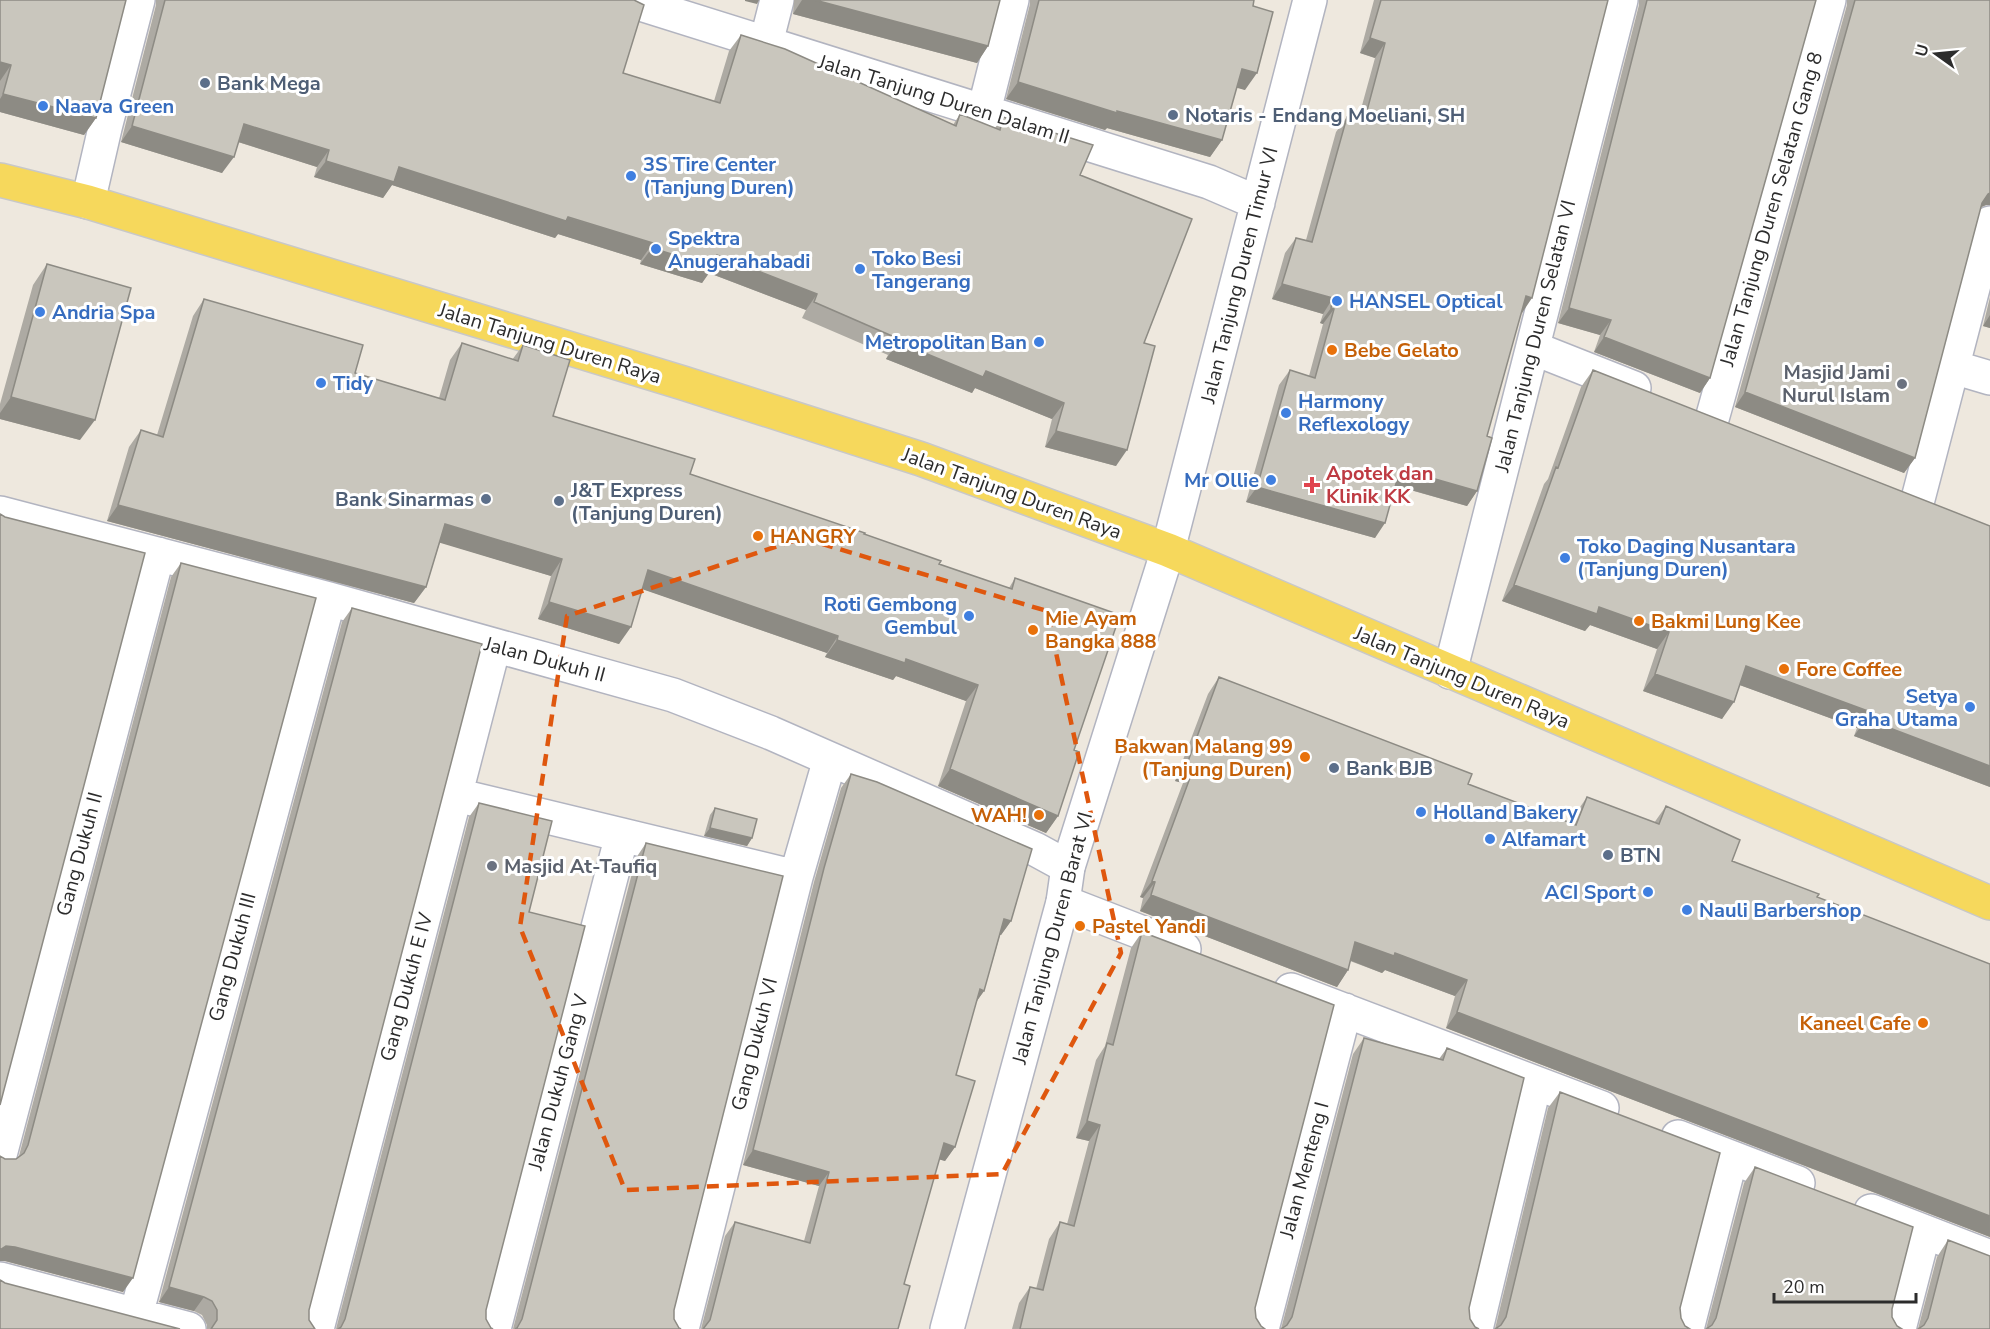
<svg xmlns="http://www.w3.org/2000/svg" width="1990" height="1329" viewBox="0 0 1990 1329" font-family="'Nunito Sans',sans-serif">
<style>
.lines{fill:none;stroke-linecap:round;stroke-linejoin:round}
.street-casing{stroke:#b2b4c0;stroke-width:36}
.secondary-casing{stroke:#b2b4c0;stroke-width:36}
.primary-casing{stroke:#c8c8c8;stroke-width:36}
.street{stroke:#fff;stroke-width:33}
.secondary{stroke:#fff;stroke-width:33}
.primary{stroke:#f6d85c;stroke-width:33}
.wall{fill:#adaaa3}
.shaded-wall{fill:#8d8b84}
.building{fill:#c9c6bd;stroke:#8d8b84;stroke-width:1.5}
.marked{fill:none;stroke:#df570e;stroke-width:4.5;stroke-dasharray:12 8;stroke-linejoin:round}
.service-dot{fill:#5c6f8a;stroke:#fff;stroke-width:2}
.shop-dot{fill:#3f7fe0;stroke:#fff;stroke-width:2}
.food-dot{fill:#e8710a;stroke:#fff;stroke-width:2}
.worship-dot{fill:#6b7280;stroke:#fff;stroke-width:2}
.health-dot{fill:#e0444e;stroke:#fff;stroke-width:2}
.labels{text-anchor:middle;stroke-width:6;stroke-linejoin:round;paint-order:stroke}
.service-label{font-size:20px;font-weight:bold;fill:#4e5e75;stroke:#fff;text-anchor:start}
.street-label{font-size:20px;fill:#2c2c2c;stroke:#fff}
.shop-label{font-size:20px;font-weight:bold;fill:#366cbe;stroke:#fff;text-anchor:start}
.food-label{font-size:20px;font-weight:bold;fill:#c56008;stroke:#fff;text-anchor:start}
.worship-label{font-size:20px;font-weight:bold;fill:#5b616d;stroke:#fff;text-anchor:end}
.health-label{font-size:20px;font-weight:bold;fill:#be3a42;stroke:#fff;text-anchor:start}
</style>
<rect width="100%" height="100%" fill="#eee8de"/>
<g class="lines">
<defs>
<path id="street" d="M628,0l581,182 49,21
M766,43l11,-43
M984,111l28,-111
M88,202l17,-74 33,-128
M1533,348l101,40
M1953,367l37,11
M1712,419l117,-419
M1918,499l72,-276
M0,513l329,86 344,96 98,38 264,116 33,18
M1168,550l142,-550
M1450,672l171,-672
M456,795l340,82
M1063,902l121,47
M1291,990l311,118
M1678,1137l120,46
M0,1155l158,-601
M1871,1211l119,46
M0,1279l189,50
M136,1315l193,-716
M317,1329l177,-683
M494,1329l128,-494
M682,1329l114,-452 34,-118
M1262,1329l83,-319
M1476,1329l59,-246
M1687,1329l44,-171
M1899,1329l25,-97"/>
<path id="secondary" d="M947,1329l116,-427 5,-35 100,-317"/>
<path id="primary" d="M0,180l88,22 595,181 238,76 247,91 822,353"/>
</defs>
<!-- street casing -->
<use href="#street" class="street-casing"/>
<!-- secondary casing -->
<use href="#secondary" class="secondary-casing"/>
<!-- primary casing -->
<use href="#primary" class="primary-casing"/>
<!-- street -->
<use href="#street" class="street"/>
<!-- secondary -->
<use href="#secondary" class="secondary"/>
<!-- primary -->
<use href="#primary" class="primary"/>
</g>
<!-- wall -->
<path class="wall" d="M0,0l96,118 -12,17 -84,-23z
M156,0h478l-11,73 91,28 15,-50 12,-16 212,90 7,-11 35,14 8,-11 77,58 64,168 -28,123 -71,-19 7,-28 -77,-31 -3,5 -86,-34 2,-4 -86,-37 4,-8 -97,-37 -7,10 -62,-19 1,-4 -83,-26 -3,4 -163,-53 -9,13 -69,-21 3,-10 -79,-25 -16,31 -101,-31 35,-137z
M794,0h206l-12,46 -11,17 -184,-49z
M1030,0h224l-1,6 -8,84 -8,-3 -15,53 -12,17 -103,-29 -2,2 -99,-31 24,-95z
M1374,0h234l-86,313h-1l-34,123 -10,55 -10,15 -71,-20 -21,52 -129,-36 33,-117 11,-15 19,6 14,-52 -3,-1 3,-9 -51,-15 13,-46 11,-15 10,2 30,-108 11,-15 11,3 17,-62 -15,-5z
M1639,0h177l-106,378 -10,15 -106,-41 6,-17 -42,-12 81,-318z
M1847,0h143l-4,205 -5,2 -66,251 -11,15 -169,-66 112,-402z
M47,264l33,176 -80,-21v-15l33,-119z
M1990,297v31l-7,-2z
M204,299l151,74 84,25 11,-38 12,-17 50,17 11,-15 30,71 137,58 174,60 75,30 70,24 6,-10 59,172 -16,66 -12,17 -108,-47 28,-85 -70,-25 -3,4 -68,-23 2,-4 -184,-64 -24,55 -81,-25 13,-43 -111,-34 -14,45 -12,16 -307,-82 22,-74 12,-17 16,5 36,-119z
M1593,370l397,156v261l-136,-51 3,-8 -117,-43 -18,34 -79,-28 14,-42 -67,-24 -5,6 -83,-30 42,-117 4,-5 33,-92z
M181,563l-58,729 -118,-31v-102h11l3,-3 152,-579z
M352,608l-43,702v10l6,9h-108v-4l-5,-10 -8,-4 -35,-9 183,-680z
M1219,677l249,107 104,39 4,-10 11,-16 67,26 12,-17 66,55 85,36 173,67v273l-544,-209 9,-32 -70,-26 -3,3 -32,-12 -2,9 -11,17 -197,-76 3,-13 -3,-1 43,-114 -8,-2 33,-87z
M851,774l160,147 -10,14h-1l-16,56 -8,11 -20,73 -1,72 -10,14 -6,-2 -35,125 -6,45h-197l24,-93 10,-14 69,19 15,-55 -76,-21 71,-283 27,-94z
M479,803l50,109 -43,398v9l5,9 2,1h-157l133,-512z
M715,808l37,30 -5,8 -43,-10 6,-21z
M646,843l28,476 5,9 2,1h-168l123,-471z
M1142,932l113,376 1,10 5,8 4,3h-253l7,-26 11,-16 6,2 13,-50 11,-17 7,2 22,-83 -13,-3 20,-78 9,-14 26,-98z
M1364,1038l75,21 8,-11 23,271 5,8 -194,2 72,-275z
M1560,1092l120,216 1,10 4,8 -190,3 53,-221z
M1755,1167l137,142v8l5,9 -191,3 38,-146z
M1948,1240l42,89h-72l19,-72z"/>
<!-- shaded-wall -->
<path class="shaded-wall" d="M745,0h14l-2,4 -12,-3z
M802,0h13l173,46 -11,17 -184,-49z
M1370,38l15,5 -10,15 -15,-5z
M0,62l11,3 -11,16z
M1242,69l15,4 -12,17 -15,-4z
M1018,82l204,58 -12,17 -103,-29 -2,2 -99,-31z
M3,94l93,24 -12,17 -84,-23v-13z
M244,124l85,26 -12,17 -85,-27z
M132,126l102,31 -12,16 -101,-31z
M326,161l73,6 254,76 -12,17 -83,-26 -3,4 -163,-53 -9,13 -69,-21z
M1990,193v12h-4l-9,4 11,-15z
M652,248l65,7 100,39 -11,16 -97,-37 -7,10 -62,-19z
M1282,284l51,14 -10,16 -51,-15z
M1526,296l6,2 -10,15 -7,-2z
M1331,308l3,1 -11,15 -3,-1z
M1569,308l42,12 -11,15 -42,-12z
M1990,315v13l-7,-2z
M1604,337l106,41 -10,15 -106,-41z
M898,342l88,29 78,32 -12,16 -77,-31 -3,5 -86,-34z
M1745,392l170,66 -11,15 -169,-66z
M11,397l84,23 -15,20 -80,-21v-6z
M1056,431l71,19 -11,16 -71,-19z
M1400,469l77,22 -10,15 -77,-22z
M1257,487l128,36 -10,15 -129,-36z
M118,505l308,82 -12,16 -307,-82z
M445,524l117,35 -11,17 -117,-35z
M648,570l190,66 -11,17 -191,-66z
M1514,585l85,22 70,25 -12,17 -67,-24 -5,6 -83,-30z
M549,602l82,25 -12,17 -81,-25z
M837,640l69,19 72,26 -12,16 -70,-25 -3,4 -68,-23z
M1746,666l122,45 -11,17 -123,-45z
M1655,674l79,28 -12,17 -79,-28z
M1866,719l124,47v21l-136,-51z
M1187,764l7,3 -11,16 -8,-2z
M950,769l108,47 -12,17 -108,-47z
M710,828l42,10 -5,8 -43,-10z
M1152,881l3,1 -12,16 -3,-1z
M1151,895l197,75 -11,17 -197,-76z
M1004,919l7,2 -10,14 -7,-2z
M1355,942l40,11 72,27 -12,16 -70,-26 -3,3 -38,-15z
M980,989l4,2 -10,14z
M1457,1012l533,204v21l-544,-209z
M1087,1121l13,4 -11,16 -13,-3z
M944,1143l11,4 -10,14 -11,-3z
M753,1150l76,22 -10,14 -76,-21z
M6,1246l9,1 118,31 -10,14 -118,-31h-5v-11z
M169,1287l35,10 -10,14 -35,-9z"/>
<!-- building -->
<path class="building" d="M0,0h126l-30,118 -93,-24 8,-29 -11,-3z
M165,0h469l10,5 -21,68 97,30 21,-68 44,14 171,77 4,-12 40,16 3,-13 90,28 -13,30 112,44 -48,124 11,3 -28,104 -71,-19 8,-28 -78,-32 -3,6 -85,-35 1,-3 -85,-37 3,-8 -100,-39 -3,12 -62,-19 1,-5 -85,-26 -2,4 -167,-54 -5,15 -68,-21 3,-11 -85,-26 -10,33 -102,-31z
M815,0h185l-12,46z
M1039,0h215l-1,6 20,6 -16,61 -15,-4 -20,71 -105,-29v2l-99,-31z
M1381,0h227l-76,298 -6,-2 -39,140 5,2 -15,53 -77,-22 -15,54 -128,-36 33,-117 25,8 19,-69 -3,-1 2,-10 -51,-14 14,-46 16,4 35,-125 17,5 21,-79 -15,-5z
M1647,0h169l-106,378 -106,-41 7,-17 -42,-12z
M1855,0h135v193l-2,1 -6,9 -67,255 -170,-66z
M47,264l84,24 -36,132 -84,-23z
M204,299l159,46 -8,28 90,27 17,-57 56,18 5,-16 47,15 -17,56 142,43 -5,15 175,59 -1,1 77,27 -2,3 73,25 3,-11 105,37 -46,135 5,2 -21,64 -108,-47 28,-84 -72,-26 -1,4 -68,-23 1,-4 -190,-66 -17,57 -82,-25 13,-43 -117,-35 -19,63 -308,-82 23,-75 22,7z
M1593,370l397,156v240l-124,-47 2,-8 -122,-45 -12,36 -79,-28 14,-42 -70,-25 -2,7 -83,-29 42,-118 2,1z
M0,514l5,3 140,36 -145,552z
M181,563l135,35 -183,680 -118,-31 -9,-1 -6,4v-94l5,3h11l8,-6 4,-8z
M352,608l130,36 -173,666v10l6,9h-104l6,-9v-10l-5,-9 -8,-4 -35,-10z
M1219,677l253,97 -4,10 108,41 11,-28 72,27 7,-18 74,34 -8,21 87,33 -2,3 173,67v252l-533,-204 10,-32 -72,-27 -1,3 -39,-14 -7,28 -197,-75 4,-13 -3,-1 42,-114 -7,-3z
M851,774l26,8 155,67 -21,72 -7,-2 -20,72 -4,-2 -24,86 19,6 -20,66 -11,-4 -40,141 6,2 -12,43h-195l7,-9 25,-98 75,21 19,-71 -76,-22 71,-282z
M479,803l73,18 -23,91 56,14 -99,384v9l5,9 2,1h-155l3,-2 4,-8z
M715,808l42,11 -5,19 -42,-10z
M646,843l137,33 -109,434v9l5,9 2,1h-166l2,-1 5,-9z
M1142,932l192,73 -79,303 1,10 5,8 4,3h-245l10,-42 13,3 17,-68 14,4 26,-101 -13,-4 20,-78 6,2z
M1364,1038l79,22 4,-12 77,30 -55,230 1,11 5,8 4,2h-198l6,-4 5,-8z
M1560,1092l160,61 -40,155 1,10 4,8 5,3h-195l6,-4 5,-8z
M1755,1167l158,60 -21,82v8l5,9 5,3h-196l6,-4 4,-7z
M1948,1240l42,16v73h-72l6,-4 4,-7z
M0,1280l5,3 175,46h-180z"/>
<!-- marked area -->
<path class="marked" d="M802,538l245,73 74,342 -119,221 -377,16 -105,-263 47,-311z"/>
<!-- markers -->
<g class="service-dot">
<circle cx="205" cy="83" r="6"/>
<circle cx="1173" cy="115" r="6"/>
<circle cx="486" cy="499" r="6"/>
<circle cx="559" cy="501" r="6"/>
<circle cx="1334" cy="768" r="6"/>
<circle cx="1608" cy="855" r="6"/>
</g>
<g class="shop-dot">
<circle cx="43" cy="106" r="6"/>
<circle cx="631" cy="176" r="6"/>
<circle cx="656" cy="249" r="6"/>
<circle cx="860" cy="269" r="6"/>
<circle cx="1337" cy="301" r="6"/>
<circle cx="40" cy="312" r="6"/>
<circle cx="1039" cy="342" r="6"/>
<circle cx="321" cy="383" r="6"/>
<circle cx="1286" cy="413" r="6"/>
<circle cx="1271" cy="480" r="6"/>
<circle cx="1565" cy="558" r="6"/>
<circle cx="969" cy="616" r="6"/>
<circle cx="1970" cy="707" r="6"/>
<circle cx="1421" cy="812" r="6"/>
<circle cx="1490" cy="839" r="6"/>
<circle cx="1648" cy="892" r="6"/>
<circle cx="1687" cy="910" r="6"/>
</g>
<g class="food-dot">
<circle cx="1332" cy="350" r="6"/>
<circle cx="758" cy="536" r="6"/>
<circle cx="1639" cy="621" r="6"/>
<circle cx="1033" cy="630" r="6"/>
<circle cx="1784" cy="669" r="6"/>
<circle cx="1305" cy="757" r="6"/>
<circle cx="1039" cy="815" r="6"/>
<circle cx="1080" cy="926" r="6"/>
<circle cx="1923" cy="1023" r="6"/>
</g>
<g class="worship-dot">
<circle cx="1902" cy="384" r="6"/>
<circle cx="492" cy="866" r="6"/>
</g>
<path class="health-dot" d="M1309 476h6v6h6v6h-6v6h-6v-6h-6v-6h6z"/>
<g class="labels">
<!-- service labels -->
<g class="service-label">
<text x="217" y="90">Bank Mega</text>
<text x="1185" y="122">Notaris - Endang Moeliani, SH</text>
<text x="571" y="497">J&amp;T Express<tspan x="571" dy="23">(Tanjung Duren)</tspan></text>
<text x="474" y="506" text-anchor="end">Bank Sinarmas</text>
<text x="1346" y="775">Bank BJB</text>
<text x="1620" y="862">BTN</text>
</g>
<!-- street labels -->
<g class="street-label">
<text transform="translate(944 99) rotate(17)" y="7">Jalan Tanjung Duren Dalam II</text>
<text transform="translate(1771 209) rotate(-74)" y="7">Jalan Tanjung Duren Selatan Gang 8</text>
<text transform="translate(1239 275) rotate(-76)" y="7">Jalan Tanjung Duren Timur VI</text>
<text transform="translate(1535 336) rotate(-76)" y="7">Jalan Tanjung Duren Selatan VI</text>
<text transform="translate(550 343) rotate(17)" y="7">Jalan Tanjung Duren Raya</text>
<text transform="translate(1012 493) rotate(20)" y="7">Jalan Tanjung Duren Raya</text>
<text transform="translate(545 659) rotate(15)" y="7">Jalan Dukuh II</text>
<text transform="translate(1462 677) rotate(23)" y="7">Jalan Tanjung Duren Raya</text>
<text transform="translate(79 854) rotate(-75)" y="7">Gang Dukuh II</text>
<text transform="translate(1052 938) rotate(-75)" y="7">Jalan Tanjung Duren Barat VI</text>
<text transform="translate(232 957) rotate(-75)" y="7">Gang Dukuh III</text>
<text transform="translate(406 987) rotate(-75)" y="7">Gang Dukuh E IV</text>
<text transform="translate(754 1044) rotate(-76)" y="7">Gang Dukuh VI</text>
<text transform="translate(558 1082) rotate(-75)" y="7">Jalan Dukuh Gang V</text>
<text transform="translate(1304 1170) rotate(-75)" y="7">Jalan Menteng I</text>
</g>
<!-- shop labels -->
<g class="shop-label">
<text x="55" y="113">Naava Green</text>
<text x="643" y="171">3S Tire Center<tspan x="643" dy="23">(Tanjung Duren)</tspan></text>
<text x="668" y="245">Spektra<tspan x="668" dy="23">Anugerahabadi</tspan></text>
<text x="872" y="265">Toko Besi<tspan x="872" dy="23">Tangerang</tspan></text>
<text x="1349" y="308">HANSEL Optical</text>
<text x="52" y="319">Andria Spa</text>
<text x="1027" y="349" text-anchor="end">Metropolitan Ban</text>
<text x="333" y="390">Tidy</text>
<text x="1298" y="408">Harmony<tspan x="1298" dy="23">Reflexology</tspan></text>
<text x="1259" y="487" text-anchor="end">Mr Ollie</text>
<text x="1577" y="553">Toko Daging Nusantara<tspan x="1577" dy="23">(Tanjung Duren)</tspan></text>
<text x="957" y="611" text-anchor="end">Roti Gembong<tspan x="957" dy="23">Gembul</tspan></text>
<text x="1958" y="703" text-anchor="end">Setya<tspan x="1958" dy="23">Graha Utama</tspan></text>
<text x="1433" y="819">Holland Bakery</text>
<text x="1502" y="846">Alfamart</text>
<text x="1636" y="899" text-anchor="end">ACI Sport</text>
<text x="1699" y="917">Nauli Barbershop</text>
</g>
<!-- food labels -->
<g class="food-label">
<text x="1344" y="357">Bebe Gelato</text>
<text x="770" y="543">HANGRY</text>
<text x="1045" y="625">Mie Ayam<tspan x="1045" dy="23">Bangka 888</tspan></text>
<text x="1651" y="628">Bakmi Lung Kee</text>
<text x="1796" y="676">Fore Coffee</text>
<text x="1293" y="753" text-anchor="end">Bakwan Malang 99<tspan x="1293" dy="23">(Tanjung Duren)</tspan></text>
<text x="1027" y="822" text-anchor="end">WAH!</text>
<text x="1092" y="933">Pastel Yandi</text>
<text x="1911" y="1030" text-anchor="end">Kaneel Cafe</text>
</g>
<!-- worship labels -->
<g class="worship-label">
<text x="1890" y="379">Masjid Jami<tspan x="1890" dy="23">Nurul Islam</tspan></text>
<text x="504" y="873" text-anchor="start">Masjid At-Taufiq</text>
</g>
<!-- health labels -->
<g class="health-label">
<text x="1326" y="480">Apotek dan<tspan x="1326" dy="23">Klinik KK</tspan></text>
</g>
</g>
<!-- north arrow -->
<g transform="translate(1936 54) rotate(285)" stroke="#ffffff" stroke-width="4.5" paint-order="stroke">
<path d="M0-4.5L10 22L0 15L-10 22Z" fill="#2c2c2c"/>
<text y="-9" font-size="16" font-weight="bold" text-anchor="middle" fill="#2c2c2c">U</text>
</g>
<!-- scale -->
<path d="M1774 1293v9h142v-9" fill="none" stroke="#2c2c2c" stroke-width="3"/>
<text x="1783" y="1293" font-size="18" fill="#2c2c2c" stroke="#ffffff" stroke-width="4.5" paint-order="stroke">20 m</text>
</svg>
